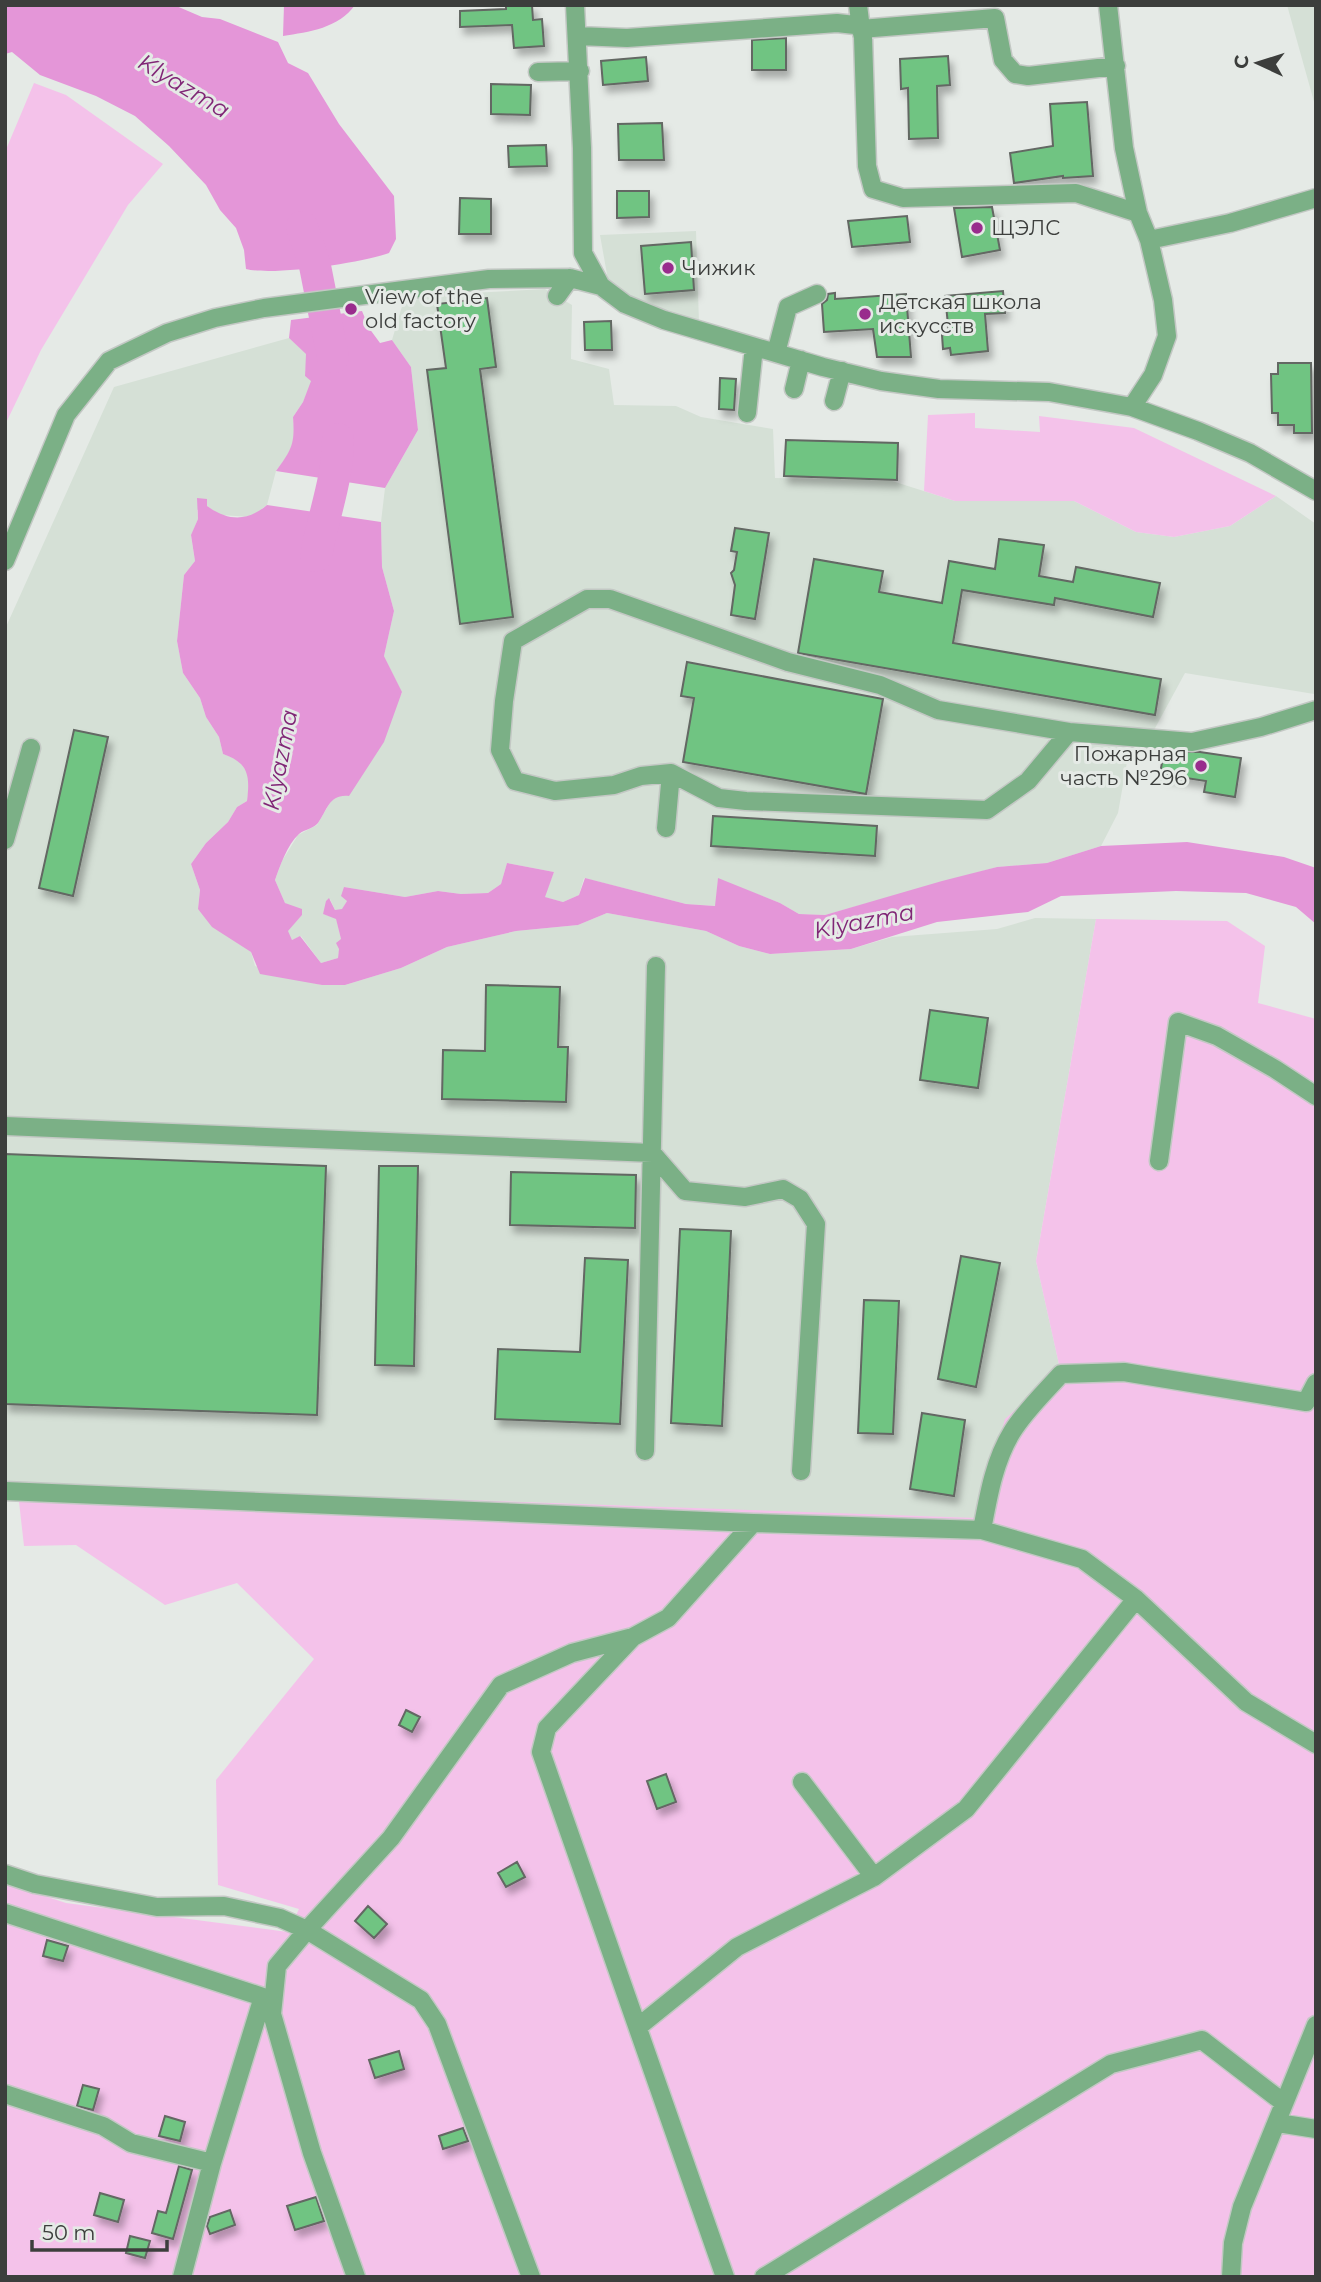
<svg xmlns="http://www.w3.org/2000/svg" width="1321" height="2282" viewBox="0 0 1321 2282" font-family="Montserrat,sans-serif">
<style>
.built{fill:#d5e0d6}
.green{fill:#f4c2ea}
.water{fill:#e496d8}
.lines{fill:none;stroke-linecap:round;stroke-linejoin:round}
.river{stroke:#e496d8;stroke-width:32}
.building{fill:#6fc482;stroke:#636763;stroke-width:2;filter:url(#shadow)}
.minor-casing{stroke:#c3c8c4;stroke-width:21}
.minor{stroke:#7bb086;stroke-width:18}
.poi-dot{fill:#992c8d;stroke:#e5eae6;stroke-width:2.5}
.labels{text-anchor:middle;stroke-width:6;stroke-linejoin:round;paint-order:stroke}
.poi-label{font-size:21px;fill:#3c3e3c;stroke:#e5eae6;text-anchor:start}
.water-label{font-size:23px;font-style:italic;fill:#802676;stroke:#e5eae6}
</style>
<defs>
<filter id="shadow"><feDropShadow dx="4" dy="7" stdDeviation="3.5" flood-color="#0004"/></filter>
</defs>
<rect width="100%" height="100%" fill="#e5eae6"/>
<!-- built -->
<path class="built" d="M1287,5h29v104z
M696,231l3,92 -67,-23 -24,-20 -8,-45z
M545,289l27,16 -1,54 38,10 5,36 62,1 25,11 72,12 2,49 114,2 66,21h119l62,31 38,5 56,-11 46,-30 40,28v160l-2,10 -129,-21 -31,57 -21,-2 -15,85 -17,33 -54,17 -50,4 -172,48 -26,-1 -19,-11 -62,-24 -2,27 -30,-2 -102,-26 -5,17 -16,7 -19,-5 10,-25 -47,-9 -6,21 -13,9 -27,1 -23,-3 -33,6 -61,-10 3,14 -5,9h-7l-5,-11 -7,15 13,4 5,21 -3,19 -17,5 -20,-27 -9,4 -5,-9 15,-16 -17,-12 -10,-23 7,-19 16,-26 19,-10 14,-24 9,-6 62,-102 -18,-37 10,-45 -12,-44 -1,-45 4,-34 33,-58 -7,-63 -19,-27 11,-37 30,-8z
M289,338l18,16 -2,22 7,5 -9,21 -10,15 2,22 -8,17 -11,15 -9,34 -16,12 -31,-2 -13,-9 -10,4 1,9 -7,17 4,25 -11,14 -7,66 6,32 17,25 6,19 13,20 4,17 14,5 11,14 1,13 -2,15 -10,6 -9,15 -22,21 -15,21 9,26 -2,19 53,43 4,14 41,13 26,6h23l56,-17 46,-21 69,-16 62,-6 29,-12 99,18 33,15 31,8 81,-5 41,-12 105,-8 38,-11 61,1 -60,342 24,108 -83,150 -972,-36v-854l109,-242z"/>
<!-- green -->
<path class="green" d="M34,83l32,12 97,69 -35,41 -87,145 -36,75v-273z
M975,413v15l65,4 -1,-16 95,12 142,68 -46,30 -56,11 -38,-5 -62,-31h-119l-31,-10 4,-76z
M1096,919l131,2 38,25 -7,57 58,16v1258h-1311v-394l61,20 222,29 11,-23 -81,-24 -2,-105 98,-121 -77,-76 -72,22 -89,-60 -52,1 -7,-62 960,34 28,-99 55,-50 -24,-108z"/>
<!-- water -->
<path class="water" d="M5,5h169l28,12 18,2 58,23 10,21 20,10 31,51 55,72 2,43 -7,14c-28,10 -116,23 -143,16l-2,-19 -8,-22 -16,-18 -14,-25 -37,-39 -34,-30 -39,-20 -56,-21 -28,-23 -7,2z
M284,5h71c-16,23 -46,27 -72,31z
M362,311l7,17 11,15 12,-3 19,27 7,63 -33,58 -109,-17c16,-22 19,-27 17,-54l10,-15 8,-21 -6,-5 1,-22 -17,-16 2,-18z
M197,498l10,1v7c21,15 40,16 60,-1l114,17 1,45 12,44 -10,45 18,36 -18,50 -35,54c-20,-2 -21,13 -31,27 -5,6 -13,6 -19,11 -12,11 -19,32 -24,46l10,23 17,6v6l-14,16 4,9 8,-4 21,27 17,-5 1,-9 -3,-6 5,-4 -5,-20 -13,-5 3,-13 3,-3 6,12 7,-1 5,-8 -6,-5 3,-9 61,10 33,-6 23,3 27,-1 13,-9 6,-21 47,9 -9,25 18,5 16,-7 6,-17 101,26 29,2 3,-28 62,25 19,11 26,1 117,-34 55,-14 50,-4 54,-17 86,-4 97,15 32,11v56l-20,-17 -50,-14 -70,-2 -115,5 -33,16 -91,10 -86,27 -81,5 -31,-8 -33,-15 -99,-18 -29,12 -62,6 -69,16 -46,21 -56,17h-23l-62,-11 -9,-22 -39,-25 -14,-18 2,-19 -9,-26 15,-21 22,-21 9,-15 10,-6c3,-25 2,-38 -24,-47l-4,-17 -13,-20 -6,-19 -17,-25 -6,-32 7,-66 11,-14 -4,-26 7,-16z"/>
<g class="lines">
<!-- river -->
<path class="river" d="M302,227l13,39 18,91
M316,556c7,-40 22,-76 22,-117"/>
</g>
<!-- building -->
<path class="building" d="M506,5h26l1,15 9,-1 2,27 -30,2 -2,-23 -52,2v-16l46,-2z
M786,38v32h-34v-30z
M948,56l2,29 -13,1 1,52 -29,1 -1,-51 -7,1 -1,-30z
M646,57l2,24 -45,4 -2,-24z
M491,84l40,1 -1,30 -39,-1z
M1087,102l6,74 -30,2v-2l-49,7 -4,-30 43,-7 -3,-42z
M662,123l2,37h-45l-1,-36z
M546,145l1,21 -38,1 -1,-21z
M617,191h32v26l-32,1z
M460,198l31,1v35h-32z
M992,207l8,43 -38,7 -8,-49z
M907,216l3,26 -58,5 -4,-26z
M691,242l3,48 -49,4 -4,-48z
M1003,291l2,22 -20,1 3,37 -37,4 -1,-7 -7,1 -1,-14 7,-1 -4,-38z
M835,293v6l71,-5 5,63h-34l-4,-28 -49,3 -2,-28 5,-4 1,-6z
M487,298l9,69 -16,2 33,248 -53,7 -33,-254 19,-2 -9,-64z
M611,321l1,29h-27l-1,-28z
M1278,363h33l1,70h-18v-8h-16v-12h-6l-1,-39h7z
M720,378l16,1 -2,31 -15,-1z
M786,440l112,3 -1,37 -113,-4z
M735,528l34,5 -14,86 -24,-4 4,-30 -4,-12 3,-3 3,-18 -6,-1z
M999,539l45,6 -5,31 34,6 3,-15 84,16 -7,34 -98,-19 -1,7 -92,-15 -9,53 208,36 -6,36 -357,-62 16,-94 69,12 -4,21 63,11 7,-42 46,8z
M687,662l196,37 -17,95 -183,-32 11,-64 -13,-2z
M74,730l34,7 -35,159 -34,-8z
M1164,751l36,1 41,6 -6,39 -31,-5 2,-11 -46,-7z
M713,816l164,10 -2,30 -164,-10z
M486,985l74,2 -2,60h10l-2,55 -124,-3 1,-49 42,1z
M930,1010l58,8 -10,70 -58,-8z
M5,1154l321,12 -9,249 -312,-11z
M379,1166h39l-4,200 -39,-1z
M511,1172l125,3 -1,53 -125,-3z
M680,1229l51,2 -9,195 -51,-3z
M961,1256l39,7 -24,124 -38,-8z
M585,1258l43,2 -8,164 -125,-5 3,-70 82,3z
M864,1300l35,1 -6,133 -35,-1z
M922,1413l43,7 -11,76 -44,-7z
M406,1710l14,7 -8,15 -13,-7z
M666,1774l10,28 -19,7 -10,-28z
M517,1862l8,15 -19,10 -8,-14z
M368,1906l19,18 -13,14 -19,-17z
M47,1940l21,6 -5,15 -20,-5z
M399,2051l5,18 -29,9 -6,-18z
M83,2085l16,4 -6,21 -16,-4z
M165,2116l20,6 -5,19 -21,-5z
M463,2128l5,13 -25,8 -4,-13z
M179,2166l13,4 -19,69 -21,-6 6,-22 8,2z
M100,2193l24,7 -6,22 -24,-7z
M316,2197l8,24 -29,9 -8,-24z
M230,2210l5,15 -25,9 -3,-8 3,-9z
M130,2236l20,5 -5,17 -19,-5z"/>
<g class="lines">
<defs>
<path id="minor" d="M575,5l7,143 1,105 18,33 24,18 39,16 159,47 58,14 58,8 110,3 83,15 66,24 52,22 66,38
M858,5l3,24 134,-11 8,42 12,14 13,2 88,-10
M1108,5l16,143 14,65 11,27 14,60 4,36 -14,39 -21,32
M578,36l49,2 210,-15 18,2 6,4 2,8 4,129 6,23 30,9 173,-5 62,20
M538,72l42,-1
M1149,240l81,-17 86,-25
M557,296l13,-18
M776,353l12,-46 29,-13
M794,389l7,-29
M834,401l8,-30
M747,413l7,-66
M5,561l61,-146 43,-54 58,-28 48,-15 49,-10 225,-29 81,-1 31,8
M1069,732l-41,49 -41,29 -241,-9 -27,-3 -48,-25 -30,3 -27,9 -59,6 -40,-10 -15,-31 4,-49 9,-60 74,-42h23l178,63 92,23 58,25 131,22 123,10 69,-15 55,-17
M666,828l5,-55
M5,840l26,-92
M5,1126l647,27 33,38 60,6 38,-8 17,10 16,25 -15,247
M1159,1161l19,-139 39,14 58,33 41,27
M645,1451l11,-485
M5,1491l748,32 229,7 100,29 54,40 110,103 70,42
M982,1530c6,-32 12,-69 30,-98 13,-21 32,-39 49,-58l63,-2 182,30 10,-19
M802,1782l72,95
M5,1874l30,10 122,23 67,-1 56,12 27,12 114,70 16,24 94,253
M5,1913l258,84 -51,166 -30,114
M638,2027l99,-80 137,-70 92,-68 170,-210
M5,2094l98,32 28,17 81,20
M1278,2123l38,6
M356,2277l-44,-124 -40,-139 5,-48 30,-36 84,-92 110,-153 71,-32 61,-16
M725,2277l-184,-525 6,-24 86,-91 35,-19 85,-95
M764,2277l347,-213 91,-24 82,63
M1231,2277l2,-34 9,-36 74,-182"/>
</defs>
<!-- minor casing -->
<use href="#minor" class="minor-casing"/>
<!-- minor -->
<use href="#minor" class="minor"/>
</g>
<!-- markers -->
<g class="poi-dot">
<circle cx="977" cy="228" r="7"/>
<circle cx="668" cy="268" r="7"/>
<circle cx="351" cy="309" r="7"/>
<circle cx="865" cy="314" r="7"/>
<circle cx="1201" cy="766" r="7"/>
</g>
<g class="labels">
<!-- poi labels -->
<g class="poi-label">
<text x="991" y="235">ЩЭЛС</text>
<text x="682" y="275">Чижик</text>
<text x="365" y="304">View of the<tspan x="365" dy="24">old factory</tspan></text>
<text x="879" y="309">Детская школа<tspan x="879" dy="24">искусств</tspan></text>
<text x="1187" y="761" text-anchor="end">Пожарная<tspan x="1187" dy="24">часть №296</tspan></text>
</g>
<!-- water labels -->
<g class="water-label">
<text transform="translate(184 86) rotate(31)" y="8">Klyazma</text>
<text transform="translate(280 760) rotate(-79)" y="8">Klyazma</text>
<text transform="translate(864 921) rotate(-11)" y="8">Klyazma</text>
</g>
</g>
<!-- border -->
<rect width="1321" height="2282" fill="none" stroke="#3c3e3c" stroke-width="14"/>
<!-- north arrow -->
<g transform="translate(1258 63) rotate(274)" stroke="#e5eae6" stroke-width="5" paint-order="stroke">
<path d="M0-5L12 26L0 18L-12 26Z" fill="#3c3e3c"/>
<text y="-10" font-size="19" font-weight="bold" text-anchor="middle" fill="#3c3e3c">С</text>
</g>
<!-- scale -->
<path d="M32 2240v10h135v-10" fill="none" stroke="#3c3e3c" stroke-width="3.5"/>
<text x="42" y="2240" font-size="21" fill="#3c3e3c" stroke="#e5eae6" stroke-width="5" paint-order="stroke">50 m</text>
</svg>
